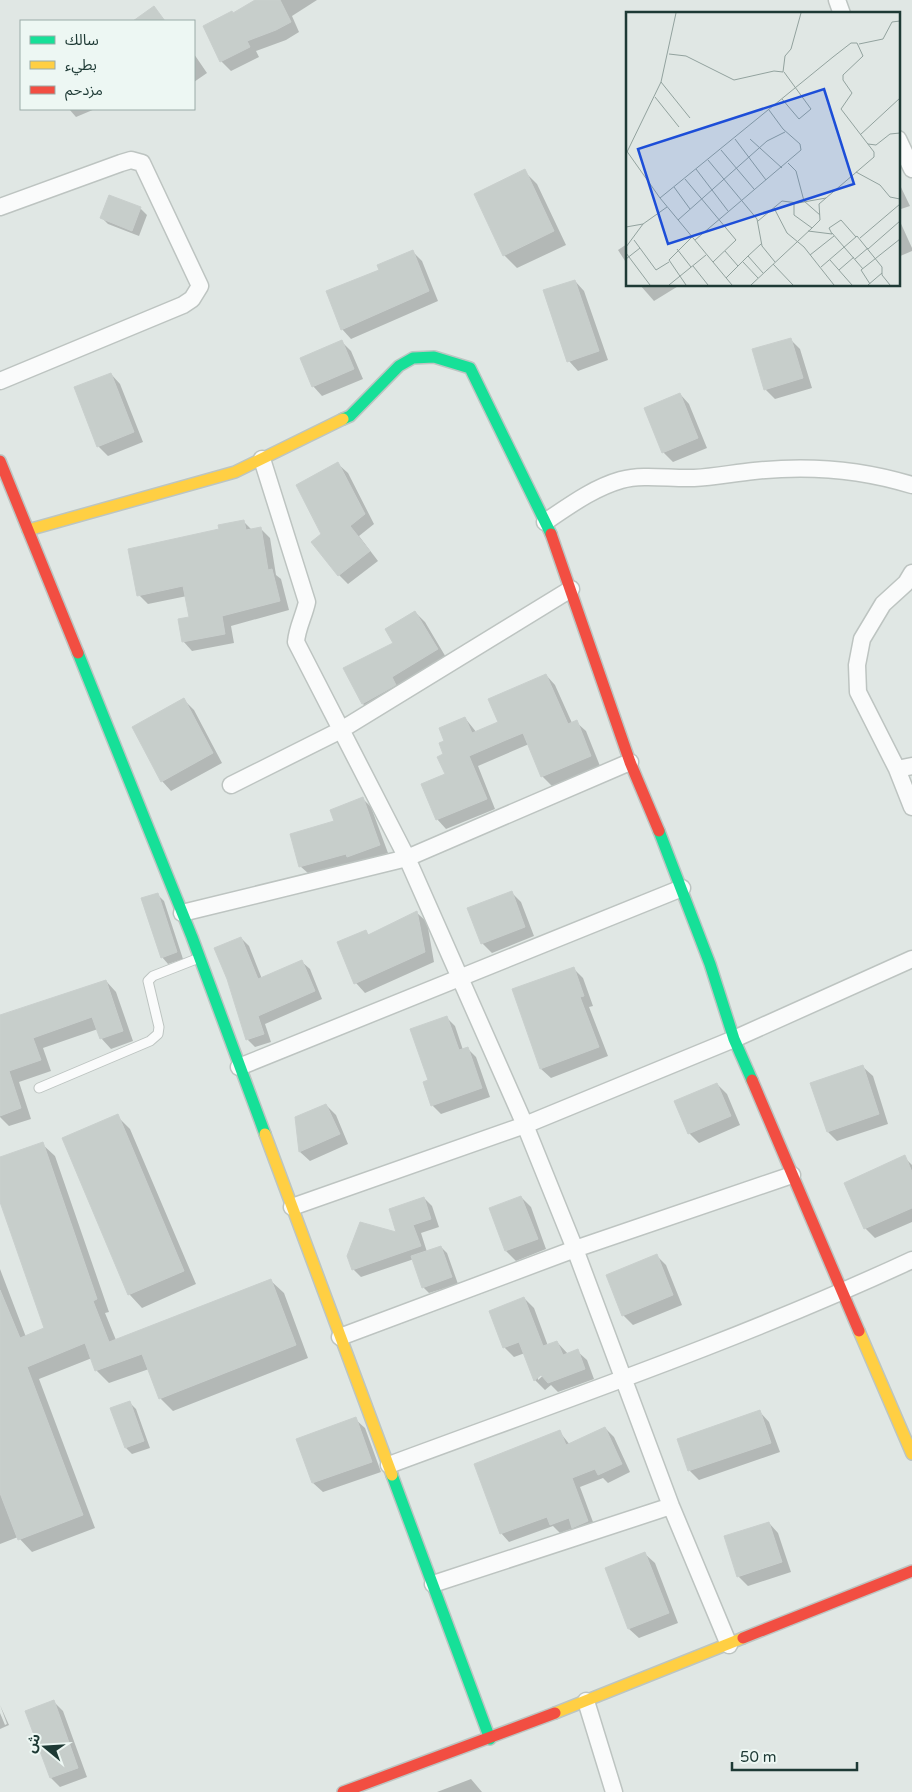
<svg xmlns="http://www.w3.org/2000/svg" width="912" height="1792" viewBox="0 0 912 1792" font-family="'Varela Round','Noto Sans Arabic',sans-serif">
<style>
.shadow{fill:#0003;fill-rule:evenodd}
.building{fill:#c7cecb;stroke:#c9cfcd}
.lines{fill:none;stroke-linecap:round;stroke-linejoin:round}
.lane-casing{stroke:#bdc4c1;stroke-width:11}
.street-casing{stroke:#bdc4c1;stroke-width:19}
.fast-casing{stroke:#bcc5c2;stroke-width:14}
.slow-casing{stroke:#bcc5c2;stroke-width:14}
.jam-casing{stroke:#bcc5c2;stroke-width:14}
.lane{stroke:#fafbfb;stroke-width:9}
.street{stroke:#fafbfb;stroke-width:16}
.fast{stroke:#16e098;stroke-width:11}
.slow{stroke:#ffcf43;stroke-width:11}
.jam{stroke:#f24e42;stroke-width:11}
.inset-road{fill:none;stroke:#92a29e;stroke-width:1}
.view{fill:#1d4ed8;fill-opacity:0.15;stroke:#1d4ed8;stroke-width:2.5}
.inset-edge{fill:none;stroke:#1e3a35;stroke-width:2.5}
</style>
<rect width="100%" height="100%" fill="#e0e7e4"/>
<!-- shadow -->
<path class="shadow" d="M258,0h59l-25,16 7,16 -13,8 -30,11 3,6 -28,14 -10,-10z
M194,54l13,19 -13,9z
M69,109h26l-19,8z
M524,171l13,13 29,61 -49,23 -13,-13z
M898,181l12,25 -12,4z
M140,208l7,7 -8,21 -31,-12 -6,-6z
M898,217l14,31v3l-14,6z
M627,244v20l-9,-14z
M413,252l9,9 16,40 -87,38 -9,-10 38,-58z
M575,281l9,10 24,69 -30,11 -9,-10z
M640,285h40l-26,16z
M790,339l10,10 12,39 -37,11 -10,-10z
M342,342l9,9 12,28 -41,17 -9,-10z
M111,374l9,10 23,58 -35,14 -10,-10z
M680,394l9,10 18,44 -34,14 -10,-10z
M338,464l10,9 26,51 -15,12 19,25 -30,23 -9,-9 -16,-41z
M243,521l9,9 9,-1 9,9 6,37 5,4 8,31 -58,16 3,17 -42,8 -9,-10 7,-23 -3,-22 -39,8 -9,-9 81,-65z
M415,612l10,10 22,37 -75,54 -9,-9 31,-61z
M546,675l9,10 17,38 4,-1 10,9 14,35 -48,20 -10,-10 -13,-32 -51,22 17,43 -49,20 -9,-10 10,-44 -1,-34 19,-23 12,15 23,-10z
M184,700l10,10 28,53 -51,28 -9,-10z
M363,799l8,8 17,46 -32,12 -2,-3 -45,12 -9,-8 36,-44z
M511,892l10,10 13,34 -42,17 -10,-10z
M157,894l7,7 19,58 -15,5 -6,-7z
M417,913l10,9 7,40 -69,31 -9,-10 9,-51 4,3z
M241,938l8,8 13,33 40,-17 8,7 12,30 -57,25 6,18 -16,5 -8,-8z
M573,968l10,10 10,28 -4,1 19,49 -57,22 -10,-9z
M106,981l10,11 17,49 -22,8 -10,-11 -3,-9 -55,19 8,23 -32,11 12,37 -22,7 -9,-9v-101z
M446,1017l9,9 8,24 4,-2 9,9 14,40 -49,17 -9,-9 -2,-24z
M863,1067l10,9 15,48 -51,17 -9,-9z
M717,1084l10,10 13,31 -41,18 -10,-10z
M326,1105l10,10 12,29 -38,17 -10,-9 -3,-34z
M117,1116l13,13 66,155 -54,24 -12,-13 -67,-156z
M42,1144l13,12 54,156 -4,1 11,27 155,-59 13,12 24,65 -135,53 -13,-13 -11,-29 -40,14 -13,-13 -4,-12 -53,21 56,149 -63,24 -14,-15 -18,7v-275l26,68 19,-8 -45,-131v-39z
M904,1157l8,8v57l-37,16 -10,-10z
M521,1197l10,10 15,42 -30,12 -10,-10 -16,-42z
M424,1198l8,8 7,21 -18,6 6,19 14,-5 6,6 11,31 -29,9 -6,-6 -9,-28 -53,18 -8,-8 45,-35z
M657,1256l9,9 16,40 -49,20 -10,-10z
M524,1298l10,10 14,38 9,-4 11,12 9,-3 10,9 7,19 -36,13 -7,-7 -6,5 -10,-10 -10,-27 -11,4 -10,-10zM547,1372l-9,8v-4z
M129,1402l7,7 14,39 -18,6 -6,-6 -14,-39z
M760,1412l9,10 11,30 -81,28 -10,-10z
M355,1419l10,9 16,44 -58,20 -10,-9 -15,-44z
M605,1428l9,9 16,35 -22,11 -5,-5 -23,9 16,43 -14,6 -8,-8 -14,5 -7,-7 -44,16 -8,-9 58,-102 11,14z
M769,1523l9,10 13,39 -43,14 -10,-10z
M645,1554l10,9 23,60 -39,15 -10,-9 -23,-60z
M54,1702l9,9 24,66 -27,10 -9,-9z
M0,1705l9,20 -9,4v-16l5,12 2,-1z
M471,1779l11,13h-45z"/>
<!-- building -->
<path class="building" d="M255,0h25l11,22 -15,8 -29,11 3,6 -30,15 -17,-36 29,-15 1,2z
M154,6l11,15h-32z
M525,169l29,62 -51,25 -29,-62z
M109,195l32,12 -9,24 -32,-13z
M413,250l16,41 -88,39 -15,-39 53,-21 -2,-5z
M575,280l24,71 -32,11 -24,-72z
M791,338l12,40 -39,12 -12,-41z
M342,340l12,29 -42,18 -12,-29z
M111,373l23,59 -37,15 -23,-60z
M680,393l18,45 -36,15 -18,-45z
M338,462l27,52 -15,12 20,25 -32,25 -27,-34 10,-8 -25,-49z
M244,520l2,10 15,-3 7,43 4,-1 8,32 -58,15 3,18 -43,8 -4,-23 11,-2 -6,-31 -46,10 -9,-47 91,-20 -1,-4z
M415,611l23,38 -46,28 4,8 -34,19 -19,-36 50,-25 -8,-14z
M546,674l22,50 9,-4 14,36 -50,21 -18,-44 -17,7 -37,16 18,43 -51,21 -15,-36 24,-10 -8,-17 6,-3 -4,-11 5,-2 -5,-13 26,-11 7,16 26,-11 -10,-23z
M184,698l29,55 -52,29 -29,-55z
M363,797l17,48 -33,12 -1,-3 -47,13 -9,-33 44,-13 -4,-11z
M512,891l13,36 -44,17 -14,-36z
M158,893l19,59 -16,6 -20,-60z
M417,911l8,41 -71,32 -17,-42 29,-12 2,5z
M241,937l17,42 44,-19 13,31 -57,25 6,18 -18,6 -19,-61 -13,-31z
M574,967l10,29 -4,1 19,50 -59,22 -28,-80z
M106,980l17,51 -23,8 -8,-22 -59,21 8,22 -32,11 12,37 -21,8v-101z
M447,1016l12,34 9,-3 14,41 -51,18 -8,-24 5,-2 -18,-51z
M863,1065l16,49 -52,18 -17,-49z
M717,1083l14,33 -43,18 -14,-33z
M326,1104l14,30 -41,18 -4,-35z
M118,1114l66,157 -56,24 -66,-157z
M43,1142l54,157 -4,2 16,41 162,-63 25,66 -137,54 -17,-45 -47,17 -10,-28 -58,24 56,148 -65,25 -18,-47v-203l20,48 24,-10 -44,-126v-45z
M905,1155l7,17v36l-48,21 -20,-46z
M521,1196l17,43 -33,12 -16,-43z
M424,1197l7,22 -18,6 8,21 -69,24 -5,-14 13,-34 36,10 -7,-23z
M441,1246l11,31 -30,11 -11,-32z
M657,1254l16,41 -51,21 -16,-41z
M524,1297l19,49 14,-5 6,14 15,-6 7,20 -37,14 -7,-8 -7,6 -15,-39 -16,6 -14,-37z
M130,1401l14,40 -19,7 -15,-40z
M760,1410l11,33 -83,28 -11,-32z
M356,1417l16,45 -60,21 -16,-44z
M605,1427l17,37 -24,11 -3,-6 -23,9 16,43 -16,7 -3,-10 -19,7 -3,-8 -47,17 -26,-70 86,-34 6,15z
M769,1522l13,40 -45,15 -13,-41z
M645,1552l24,61 -41,16 -23,-61z
M54,1700l24,68 -28,10 -25,-67z"/>
<g class="lines">
<defs>
<path id="lane" d="M39,1088l111,-47 8,-7 1,-7 -11,-46 5,-5 46,-18"/>
<path id="street" d="M837,0l5,14
M898,139l14,30
M0,207l121,-44 10,-3 11,3 58,123 -8,13 -9,6 -183,76
M262,459l45,143c-3,14 -10,26 -11,40l111,216 118,267 50,124 96,257 58,139
M545,522c24,-16 48,-34 76,-42 23,-6 49,-1 73,-2 20,-1 40,-5 60,-7 54,-6 106,-2 158,14
M912,573l-6,10 -23,21 -21,35 -5,26 1,27 39,77 15,38
M897,769l15,-3
M231,785l110,-55 230,-141
M182,913l225,-55 223,-96
M239,1067l443,-179
M292,1207l233,-82 209,-86 178,-80
M340,1337l235,-88 217,-74
M389,1465c175,-65 353,-126 523,-205
M433,1584l238,-78
M586,1701l28,91"/>
<path id="fast" d="M343,419l7,-3 49,-50 14,-8 21,-1 36,11 81,166
M78,653l114,284 73,197
M659,831l51,133 24,75 18,41
M392,1475l98,264"/>
<path id="slow" d="M28,530l207,-58 108,-53
M265,1134l127,341
M859,1331l53,123
M555,1713l188,-75"/>
<path id="jam" d="M0,461l78,192
M551,534l79,228 29,69
M752,1080l107,251
M743,1638l169,-67
M343,1792l212,-79"/>
</defs>
<!-- lane casing -->
<use href="#lane" class="lane-casing"/>
<!-- street casing -->
<use href="#street" class="street-casing"/>
<!-- fast casing -->
<use href="#fast" class="fast-casing"/>
<!-- slow casing -->
<use href="#slow" class="slow-casing"/>
<!-- jam casing -->
<use href="#jam" class="jam-casing"/>
<!-- lane -->
<use href="#lane" class="lane"/>
<!-- street -->
<use href="#street" class="street"/>
<!-- fast -->
<use href="#fast" class="fast"/>
<!-- slow -->
<use href="#slow" class="slow"/>
<!-- jam -->
<use href="#jam" class="jam"/>
</g>
<!-- overview -->
<g transform="translate(626 12)">
<rect width="274" height="274" fill="#e0e7e4"/>
<path class="inset-road" d="M233,32l24,-5 9,-17 8,-1M43,42l17,2 48,24 40,-9 9,1 2,-16 6,-7 10,-36M35,70l29,36M29,85l24,30M156,87l17,20 12,-10 -27,-37M234,123l40,-37M109,127l31,41M124,127l32,29M242,132l8,1 14,-11 10,-1M0,138l34,48 72,87M95,138l33,39M1,140l34,-70 15,-69M82,148l49,59 5,27 13,16M162,151l8,8 8,30 16,14M70,157l32,42M230,160l24,13 10,12 10,2M59,167l51,61 -23,22M48,175l16,22M34,186l173,-141 18,-14h6l6,13 -20,19v5l9,13 -11,16 33,43v5l-55,47 1,16 -8,8 -18,-13v-12M148,196l13,25 17,14 30,38M52,208l89,-79 18,-9M132,209l24,-20 16,2 28,-5M0,215l17,-3M182,219l24,3 -3,-6 12,-8 15,17M206,221l31,36M234,226l40,-34M8,228l22,30 13,-8M69,228l106,-90 -1,-6 -17,-15 -14,-19M0,235l17,-23 24,-17M51,237l14,18M242,237l32,-28M99,239l13,15M0,241l24,32M184,243l24,-19M122,244l13,-12M0,247l14,-11M229,247l13,-11M204,248l22,25M117,250l15,16M147,252l20,21M67,254l15,19M195,255l36,-31 25,31v8l8,10M213,258l15,-13M100,266l22,-22 15,17M244,272l-9,-14 39,-31M43,273l37,-30M60,273l-17,-25 23,-23M125,273l61,-57M242,273l14,-12"/>
<path class="view" d="M198,77l30,95 -186,60 -30,-95z"/>
<rect width="274" height="274" class="inset-edge"/>
</g>
<!-- legend -->
<rect x="20" y="20" width="175" height="90" fill="#edf7f3" stroke="#9aaba7"/>
<rect x="30" y="36" width="25" height="8" fill="#16e098" stroke="#9aaba7"/>
<text x="65" y="45" font-size="15" fill="#1e3a35">سالك</text>
<rect x="30" y="61" width="25" height="8" fill="#ffcf43" stroke="#9aaba7"/>
<text x="65" y="70" font-size="15" fill="#1e3a35">بطيء</text>
<rect x="30" y="86" width="25" height="8" fill="#f24e42" stroke="#9aaba7"/>
<text x="65" y="95" font-size="15" fill="#1e3a35">مزدحم</text>
<!-- north arrow -->
<g transform="translate(45 1747) rotate(288)" stroke="#edf7f3" stroke-width="4" paint-order="stroke">
<path d="M0-4L9 19L0 12L-9 19Z" fill="#1e3a35"/>
<text y="-8" font-size="14" font-weight="bold" text-anchor="middle" fill="#1e3a35">ش</text>
</g>
<!-- scale -->
<path d="M732 1762v8h125v-8" fill="none" stroke="#1e3a35" stroke-width="2.5"/>
<text x="740" y="1762" font-size="15" fill="#1e3a35" stroke="#edf7f3" stroke-width="4" paint-order="stroke">50 m</text>
</svg>
